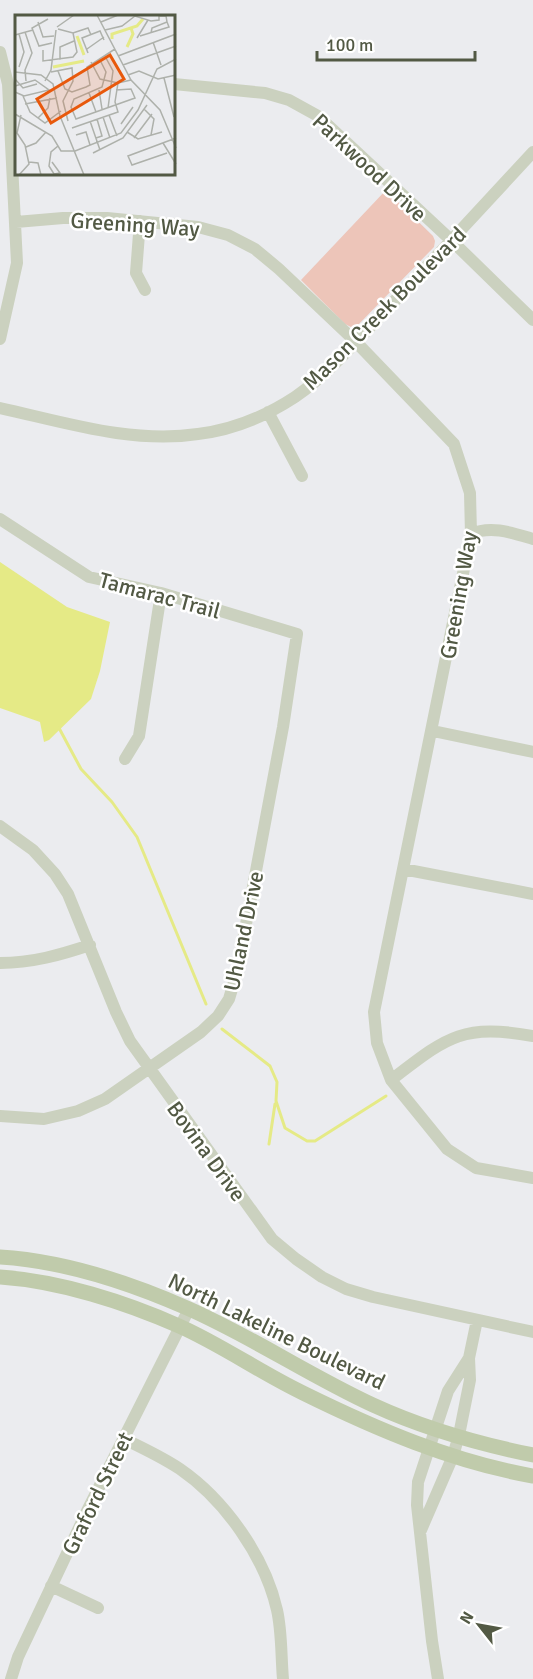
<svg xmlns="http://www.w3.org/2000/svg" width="533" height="1679" viewBox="0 0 533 1679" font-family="Signika,sans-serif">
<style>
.green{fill:#edc5b9}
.water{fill:#e5ea86}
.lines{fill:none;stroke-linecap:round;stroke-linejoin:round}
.stream{stroke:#e5ea86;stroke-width:3}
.minor{stroke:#cbd1bf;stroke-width:12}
.major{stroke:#c0cbab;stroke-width:15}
.labels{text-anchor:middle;stroke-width:5;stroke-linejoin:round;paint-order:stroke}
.street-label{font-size:22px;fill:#525944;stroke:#fff}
.inset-river{fill:none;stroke:#e5ea86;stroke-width:3}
.inset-road{fill:none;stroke:#aeb1ab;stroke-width:1.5}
.view{fill:#e8590c;fill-opacity:0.15;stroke:#e8590c;stroke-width:3}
.inset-edge{fill:none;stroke:#525944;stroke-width:3}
</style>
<rect width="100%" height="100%" fill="#ebecef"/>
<!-- green -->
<path class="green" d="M386,190l47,46 2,5 -1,6 -77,79 -6,1 -6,-3 -44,-44z"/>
<!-- water -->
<path class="water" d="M0,562l67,45 43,15 -10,49 -9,28 -42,41 -5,2 -4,-20 -40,-14z"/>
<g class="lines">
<!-- stream -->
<path class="stream" d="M59,728l22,41 31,33 25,35 69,167
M222,1029l48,37 7,16 -1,19 9,27 22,13h8l71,-45
M269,1144l6,-40"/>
<!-- minor -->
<path class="minor" d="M0,52l8,32 9,179 -17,76
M174,84l91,9 24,7 29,16 134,125 81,79
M140,221l-4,52 9,17
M16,222l47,-4h44l91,9 30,8 27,14 24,20 77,73 98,102 16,49 1,41 -97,478 3,31 14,37 56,69 29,19 57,10
M0,408c64,14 132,36 198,26 34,-4 68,-18 97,-37 35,-24 63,-58 92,-88 49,-52 98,-105 146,-157
M268,412l34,64
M0,519l89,58 72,16 136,41 -14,93 -46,245 -8,27 -11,17 -17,16 -96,67 -27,12 -34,8 -44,-3
M471,534c20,-9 42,-1 62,5
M433,731l100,21
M125,759l14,-23 22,-143
M0,826l33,24 22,24 13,20 48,118 14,29 142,198 24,20 26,18 24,12 27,8 160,35
M403,869l130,25
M0,963c32,0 60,-8 90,-18
M391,1080c55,-42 70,-57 142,-44
M124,1439c19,9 38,18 56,30 45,31 85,88 97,141 5,22 4,47 6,69
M421,1530l32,-74 6,-21 11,-55 -1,-22 8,-38
M51,1586l47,22
M11,1679l7,-22 69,-146 102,-202
M438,1679l-6,-38 -15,-136 1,-23 30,-91 21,-33"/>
<!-- major -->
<path class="major" d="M0,1257c65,4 128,25 187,51 64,28 123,68 186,97 50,23 106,39 160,50
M0,1277c59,4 125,25 179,49 43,19 82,47 124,67 73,36 150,69 230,83"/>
</g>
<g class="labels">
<!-- street labels -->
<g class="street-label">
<text transform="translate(370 167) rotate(43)" y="8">Parkwood Drive</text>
<text transform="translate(135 224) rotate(4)" y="8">Greening Way</text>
<text transform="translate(384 308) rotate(-45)" y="8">Mason Creek Boulevard</text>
<text transform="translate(160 595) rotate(15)" y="8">Tamarac Trail</text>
<text transform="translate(458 595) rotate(-80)" y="8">Greening Way</text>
<text transform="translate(243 931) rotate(-78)" y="8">Uhland Drive</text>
<text transform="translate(207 1151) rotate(54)" y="8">Bovina Drive</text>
<text transform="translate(277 1331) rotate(26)" y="8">North Lakeline Boulevard</text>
<text transform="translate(97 1493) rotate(-64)" y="8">Graford Street</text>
</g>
</g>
<!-- overview -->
<g transform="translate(15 15)">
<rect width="160" height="160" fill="#ebecef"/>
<path class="inset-river" d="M62,21l7,19M97,24v-5l25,-8 6,-7M112,32l6,-13 -2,-6M38,52l31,-6"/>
<path class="inset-road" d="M82,0l34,65 29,30 16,38M33,4l-16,9 7,18 13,-3M23,7l5,15 11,-1M86,7l17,-7M42,12l17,-12M43,14l15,4 15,-5 3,7M90,15l17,-4 13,-10 16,5 8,-1v-5M10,17l7,21 -7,17 1,11M136,18l1,-5 15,-6 -1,-6h-7M0,20l18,-5M125,21l29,-9 -2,-5M122,23l11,-18M138,27l8,23M72,34l17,-12M28,35v11l30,-4 4,-5 -4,-19M73,38l-6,-15 18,-7 4,9M103,41l58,-22M91,43l7,13 -5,37M45,45v-13l14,-6M76,47l9,17 18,4 13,-3M86,47l5,10 -4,15 -28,12 -3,8 5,12 59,-21 -4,-9 -15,1M108,50l53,-19M4,52l5,-15 -5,-18M43,56l7,18 7,3 14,-5 4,-2 -3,-18 28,-18M0,57l26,3 12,9 7,32 24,59M36,57l21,-4 1,13 -10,20 5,20M113,60l11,-4 19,8 18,-4M149,63l10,39M0,64l8,9 14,-4M30,66l6,-11 5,-40M0,71l20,-6 14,10 -25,6 -9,-4M84,75l3,19M74,78l7,19M8,81l7,16 15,11 16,-12M10,89l32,-6M129,94l10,10 -3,16M0,99l37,22 9,15h14M94,100l8,21M88,102l7,21M23,103l10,-10 2,-10M75,106l10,29M106,109l12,-17M57,113l46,-16 -3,-10 3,-19M112,117l11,7 24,-7M61,120l10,-3 4,13M81,123l6,-2 -5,-17M119,123l18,-24M148,128l13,21M11,132l10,-4 10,-11M60,136l46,-18 17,-23 19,-41 19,-10M78,138l30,-15 24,-33M152,138l-35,12 -4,-9 48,-18M14,147l9,1 3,12M37,147l8,11 -6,1 -5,-8 2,-14 7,-6M4,160l10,-11 -4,-19 -8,-12 4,-18"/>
<path class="view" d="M95,40l14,24 -73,44 -14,-24z"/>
<rect width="160" height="160" class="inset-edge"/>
</g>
<!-- north arrow -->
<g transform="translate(479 1625) rotate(301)" stroke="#ffffff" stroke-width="4.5" paint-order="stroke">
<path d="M0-4.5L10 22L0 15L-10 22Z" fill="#525944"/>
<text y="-9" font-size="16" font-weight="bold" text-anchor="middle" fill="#525944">N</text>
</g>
<!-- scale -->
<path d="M317 51v9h158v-9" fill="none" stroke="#525944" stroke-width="3"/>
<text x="326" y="51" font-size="18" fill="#525944" stroke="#ffffff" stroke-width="4.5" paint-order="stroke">100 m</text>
</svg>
